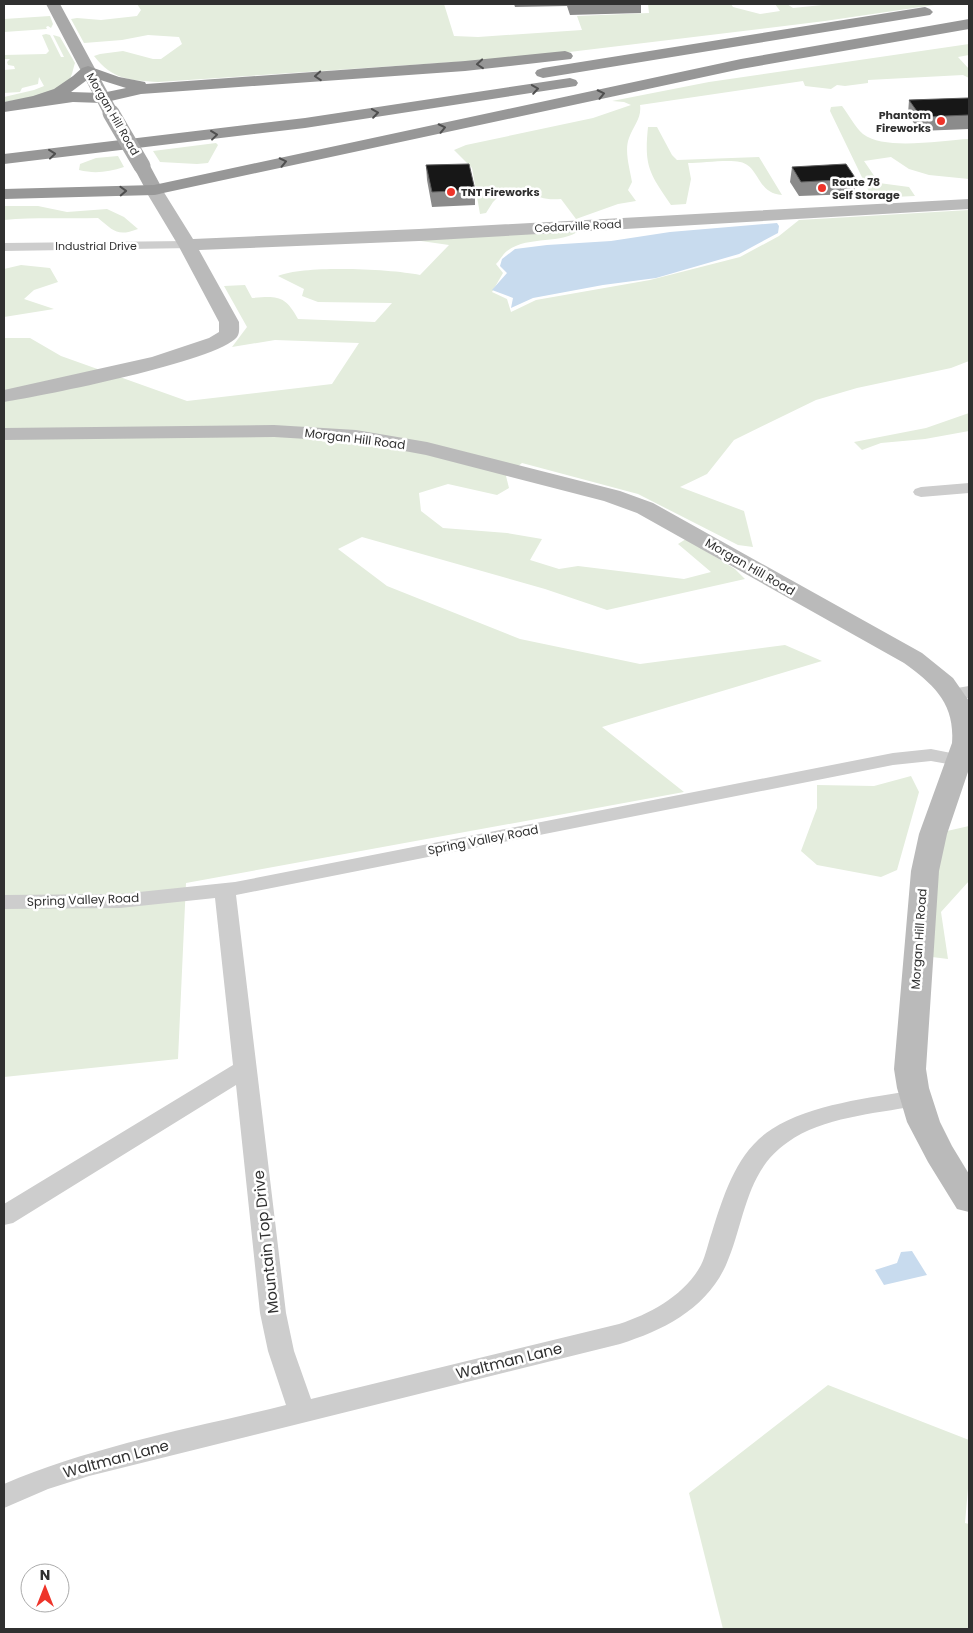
<svg xmlns="http://www.w3.org/2000/svg" width="973" height="1633" viewBox="0 0 973 1633" font-family="Poppins,sans-serif">
<style>
.green{fill:#e4eddd}
.water{fill:#c8dbee}
.lines{fill:none;stroke-linecap:round;stroke-linejoin:round}
.minor{fill:#cdcdcd;fill-rule:evenodd}
.secondary{fill:#bababa;fill-rule:evenodd}
.primary{fill:#a8a8a8;fill-rule:evenodd}
.motorway{fill:#979797;fill-rule:evenodd}
.primary-bridge{stroke:#a8a8a8;stroke-width:17}
.wall{fill:#8b8b8b}
.building{fill:#171717;stroke:#5d5d5d}
.oneway{stroke:#4f4f4f}
.poi-dot{fill:#ee342a;stroke:#fff;stroke-width:2}
.labels{text-anchor:middle;stroke-width:5;stroke-linejoin:round;paint-order:stroke}
.far-street-label{font-size:11px;fill:#303030;stroke:#fff}
.far-poi-label{font-size:11px;font-weight:bold;fill:#303030;stroke:#fff;text-anchor:start}
.street-label{font-size:12px;fill:#303030;stroke:#fff}
.near-street-label{font-size:15px;fill:#303030;stroke:#fff}
</style>
<rect width="100%" height="100%" fill="#fff"/>
<!-- green -->
<path class="green" d="M137,4h307l10,32 24,1 104,-7 -5,-14 72,-3 -1,-9h83l2,3 27,7 20,-3 -5,-7h12l6,4 39,-4h109l-116,17 -297,36 -370,25c-29,-2 -45,-2 -64,-26l6,-2 23,-3 30,8h8l21,-15 -3,-7 -31,-2 -26,5 -38,3 -13,-24 6,-1 24,2 36,-4 4,-6z
M50,16l3,8 -2,4 -3,-2 -2,1 1,2 -43,3v-13z
M46,34l4,1 11,22h3l-11,-22 7,2 15,26c-2,6 -3,14 -7,19 -14,14 -46,17 -64,20v-5l30,-7 10,-4 -5,-9 -1,7 -16,4 -2,4 -16,1v-23l11,-1 -1,-3 -6,-1 -1,-3 3,-3h-6v-4l42,-1 3,-3 -7,-16z
M969,44v11l-11,2 11,12v9l-6,-3 -95,5v3l-23,3 -8,-1 -6,4 -26,-3 -2,-5 -163,24c2,13 -7,21 -11,33 -5,13 1,31 3,44l-4,8 8,11 -18,3 -42,15 -15,-20c-13,1 -23,0 -33,-10l-23,1 -12,12 -7,11 -6,1 -8,-46 -18,-18 12,-5 127,-27 38,-13 -7,-3 -12,-1 97,-19z
M842,106c7,9 13,21 21,28 22,17 79,6 106,5v40l-40,-4 -20,-6 -18,-12 -27,4 15,22 30,4 6,9 -43,2 -42,-87 1,-4z
M648,127h9l15,28 5,5 82,-3 23,38c-26,-2 -22,-29 -42,-33 -12,-3 -38,1 -52,1l3,16 -5,25 -15,1c-22,-32 -27,-39 -23,-78z
M216,143l2,2 -10,18 -11,1 -37,-2 -7,-11z
M118,156l6,11c-16,5 -29,7 -45,3l1,-6 16,-6z
M4,206h34l29,6 40,-3 17,8 14,12c-21,8 -24,2 -40,-11 -32,1 -63,-1 -94,2z
M969,210v151l-18,7 -94,20 -41,12 -82,40 -27,34 -27,13 64,24 9,36 -15,-2 -100,-51 -116,-31 -16,13 3,12 -12,7 -49,-11 -29,9 2,18 22,17 64,5 35,6 -12,21 29,9 19,-3 106,13 27,-7 -33,-28 8,-5 49,30 10,10 -138,31 -62,-21 -183,-52 -24,12 49,37 133,53 120,25 145,-19 37,16 -220,66 82,65 -498,91 -8,176 -174,18v-739h26l31,18 126,45 145,-17 27,-41 -84,-3 -43,7 15,-20 -23,-41 21,-1 7,13c25,-2 33,-3 46,21l77,3 17,-19 -74,-1 -16,-6 2,-7 -26,-13c27,-11 112,-7 142,-1l29,-30 -35,-5 166,-10c-18,15 -52,5 -73,21 -4,3 -7,9 -11,13l7,9 -11,19 15,7 4,13 25,-12 114,-20 90,-23 39,-21 20,-16z
M21,265l29,3 8,14 -24,8 -10,9 30,10 -50,8v-48z
M969,413v18l-44,8 -44,4 -19,7 -8,-8 72,-14z
M911,776l8,16 -22,78 -16,7 -64,-12 -16,-14 16,-43v-23l57,1z
M969,826v55l-28,31 7,47 -16,-2 5,-95 10,-31z
M828,1385l141,55v37l-4,46 4,1v105h-246l-34,-136z"/>
<!-- water -->
<path class="water" d="M777,223l2,3 -1,7 -39,21 -83,24 -53,7 -70,13 -22,10 2,-10 -21,-8 15,-17 -7,-7 2,-7 13,-10 32,-4 64,-4 59,-9z
M912,1251l15,24 -43,10 -9,-15 22,-7 4,-11z"/>
<g class="lines">
<!-- minor -->
<path class="minor" d="M187,241l5,1 2,3 -2,3 -188,3v-8z
M969,483v10l-48,4 -6,-2 -2,-3 2,-3 6,-2z
M969,686v12l-17,2 -7,-2 -2,-4 2,-4z
M931,749l35,7 3,4 -3,4 -7,2 -28,-5 -38,4 -657,130 50,418 8,38 17,48 308,-75c31,-10 66,-29 82,-59 5,-10 7,-22 11,-33 12,-38 25,-81 60,-103 39,-25 98,-31 143,-39l8,2 4,6 -4,6 -8,2c-41,8 -92,11 -127,36 -43,29 -43,80 -62,123 -20,44 -62,65 -106,79l-531,132 -41,13 -44,19v-24c88,-38 189,-56 282,-79l-18,-54 -8,-38 -24,-228 -223,138 -9,2v-21l229,-139 -18,-167 -95,10 -116,1v-14l116,-1 115,-12 658,-129z"/>
<!-- secondary -->
<path class="secondary" d="M154,185l6,1 33,53 226,-10 550,-30v10l-550,32 -220,9 40,72c0,5 1,11 -2,15 -19,24 -195,59 -233,65v-12l148,-33 57,-19 10,-6v-10l-41,-77 -33,-55 3,-4z
M274,425l82,5 71,12 193,49 33,12 269,150 31,25 16,23v68l-22,65 -8,37 -13,198 3,19 11,34 12,24 17,28v38l-12,-3 -29,-47 -21,-40 -10,-34 -3,-19 17,-198 8,-37 33,-91c3,-40 -18,-58 -48,-80l-267,-150 -33,-12 -178,-46 -70,-13 -82,-5 -270,3v-12z"/>
<!-- primary -->
<path class="primary" d="M46,4h14l59,109 -2,4h-12l-2,-4z
M142,161l6,1 15,28 -3,4 -6,1 -6,-1 -15,-28 3,-4z"/>
<!-- motorway -->
<path class="motorway" d="M925,7l5,2 3,3 -3,3 -387,63 -6,-2 -2,-3 2,-3 6,-2z
M969,19v10l-228,40 -587,126 -150,4v-10l150,-4 587,-126z
M565,51l6,2 2,3 -2,3 -106,12 -324,23 -39,9 -29,-1 -69,10v-10l29,-6 21,-7 19,-13 9,-8 6,-2 31,11 26,5 1,2 319,-23zM91,77l35,11 -24,5 -31,-1z
M570,78l6,2 2,3 -2,3 -271,42 -301,36v-10l301,-36z"/>
<!-- primary-bridge -->
<path class="primary-bridge" d="M111,113l31,53"/>
</g>
<!-- wall -->
<path class="wall" d="M514,4h127v9l-71,2 -3,-9 -52,1z
M969,99v30l-50,2 -11,-17 1,-14z
M426,165l49,25v15l-43,2 -5,-27z
M792,167l64,12 -2,15 -55,2 -9,-14z"/>
<!-- building -->
<path class="building" d="M968,98l1,1v16l-48,2 -12,-17z
M469,164l6,26 -43,2 -6,-27z
M846,164l10,15 -55,3 -9,-15z"/>
<!-- one-way arrows -->
<defs><path id="oneway-chevron" d="M-2-3.5L2.5 0L-2 3.5" fill="none" stroke-width="1.6" stroke-linecap="round" stroke-linejoin="round" transform="scale(1.25)"/></defs>
<g class="oneway">
<use href="#oneway-chevron" transform="translate(480 64) rotate(175)"/>
<use href="#oneway-chevron" transform="translate(318 76) rotate(176)"/>
<use href="#oneway-chevron" transform="translate(535 89) rotate(-9)"/>
<use href="#oneway-chevron" transform="translate(601 94) rotate(-12)"/>
<use href="#oneway-chevron" transform="translate(375 113) rotate(-8)"/>
<use href="#oneway-chevron" transform="translate(442 128) rotate(-12)"/>
<use href="#oneway-chevron" transform="translate(214 135) rotate(-7)"/>
<use href="#oneway-chevron" transform="translate(52 154) rotate(-6)"/>
<use href="#oneway-chevron" transform="translate(283 162) rotate(-12)"/>
<use href="#oneway-chevron" transform="translate(123 191) rotate(-2)"/>
</g>
<!-- markers -->
<g class="poi-dot">
<circle cx="941" cy="121" r="5"/>
<circle cx="822" cy="188" r="5"/>
<circle cx="451" cy="192" r="5"/>
</g>
<g class="labels">
<!-- far-street labels -->
<g class="far-street-label">
<text transform="translate(113 114) rotate(60)" y="4">Morgan Hill Road</text>
<text transform="translate(578 226) rotate(-3)" y="4">Cedarville Road</text>
<text x="96" y="250">Industrial Drive</text>
</g>
<!-- far-poi labels -->
<g class="far-poi-label">
<text x="931" y="119" text-anchor="end">Phantom<tspan x="931" dy="13">Fireworks</tspan></text>
<text x="832" y="186">Route 78<tspan x="832" dy="13">Self Storage</tspan></text>
<text x="461" y="196">TNT Fireworks</text>
</g>
<!-- street labels -->
<g class="street-label">
<text transform="translate(355 439) rotate(7)" y="4">Morgan Hill Road</text>
<text transform="translate(750 567) rotate(30)" y="4">Morgan Hill Road</text>
<text transform="translate(483 840) rotate(-11)" y="4">Spring Valley Road</text>
<text transform="translate(83 900) rotate(-2)" y="4">Spring Valley Road</text>
<text transform="translate(919 939) rotate(-86)" y="4">Morgan Hill Road</text>
</g>
<!-- near-street labels -->
<g class="near-street-label">
<text transform="translate(266 1242) rotate(-96)" y="5">Mountain Top Drive</text>
<text transform="translate(509 1361) rotate(-14)" y="5">Waltman Lane</text>
<text transform="translate(116 1459) rotate(-15)" y="5">Waltman Lane</text>
</g>
</g>
<!-- border -->
<rect width="973" height="1633" fill="none" stroke="#303030" stroke-width="10"/>
<!-- north arrow -->
<g transform="translate(45 1588)"><circle r="24" fill="#ffffff" stroke="#acacac"/>
<path d="M0-4L9 19L0 12L-9 19Z" fill="#ee342a"/>
<text y="-8" font-size="14" font-weight="bold" text-anchor="middle" fill="#303030">N</text>
</g>
</svg>
